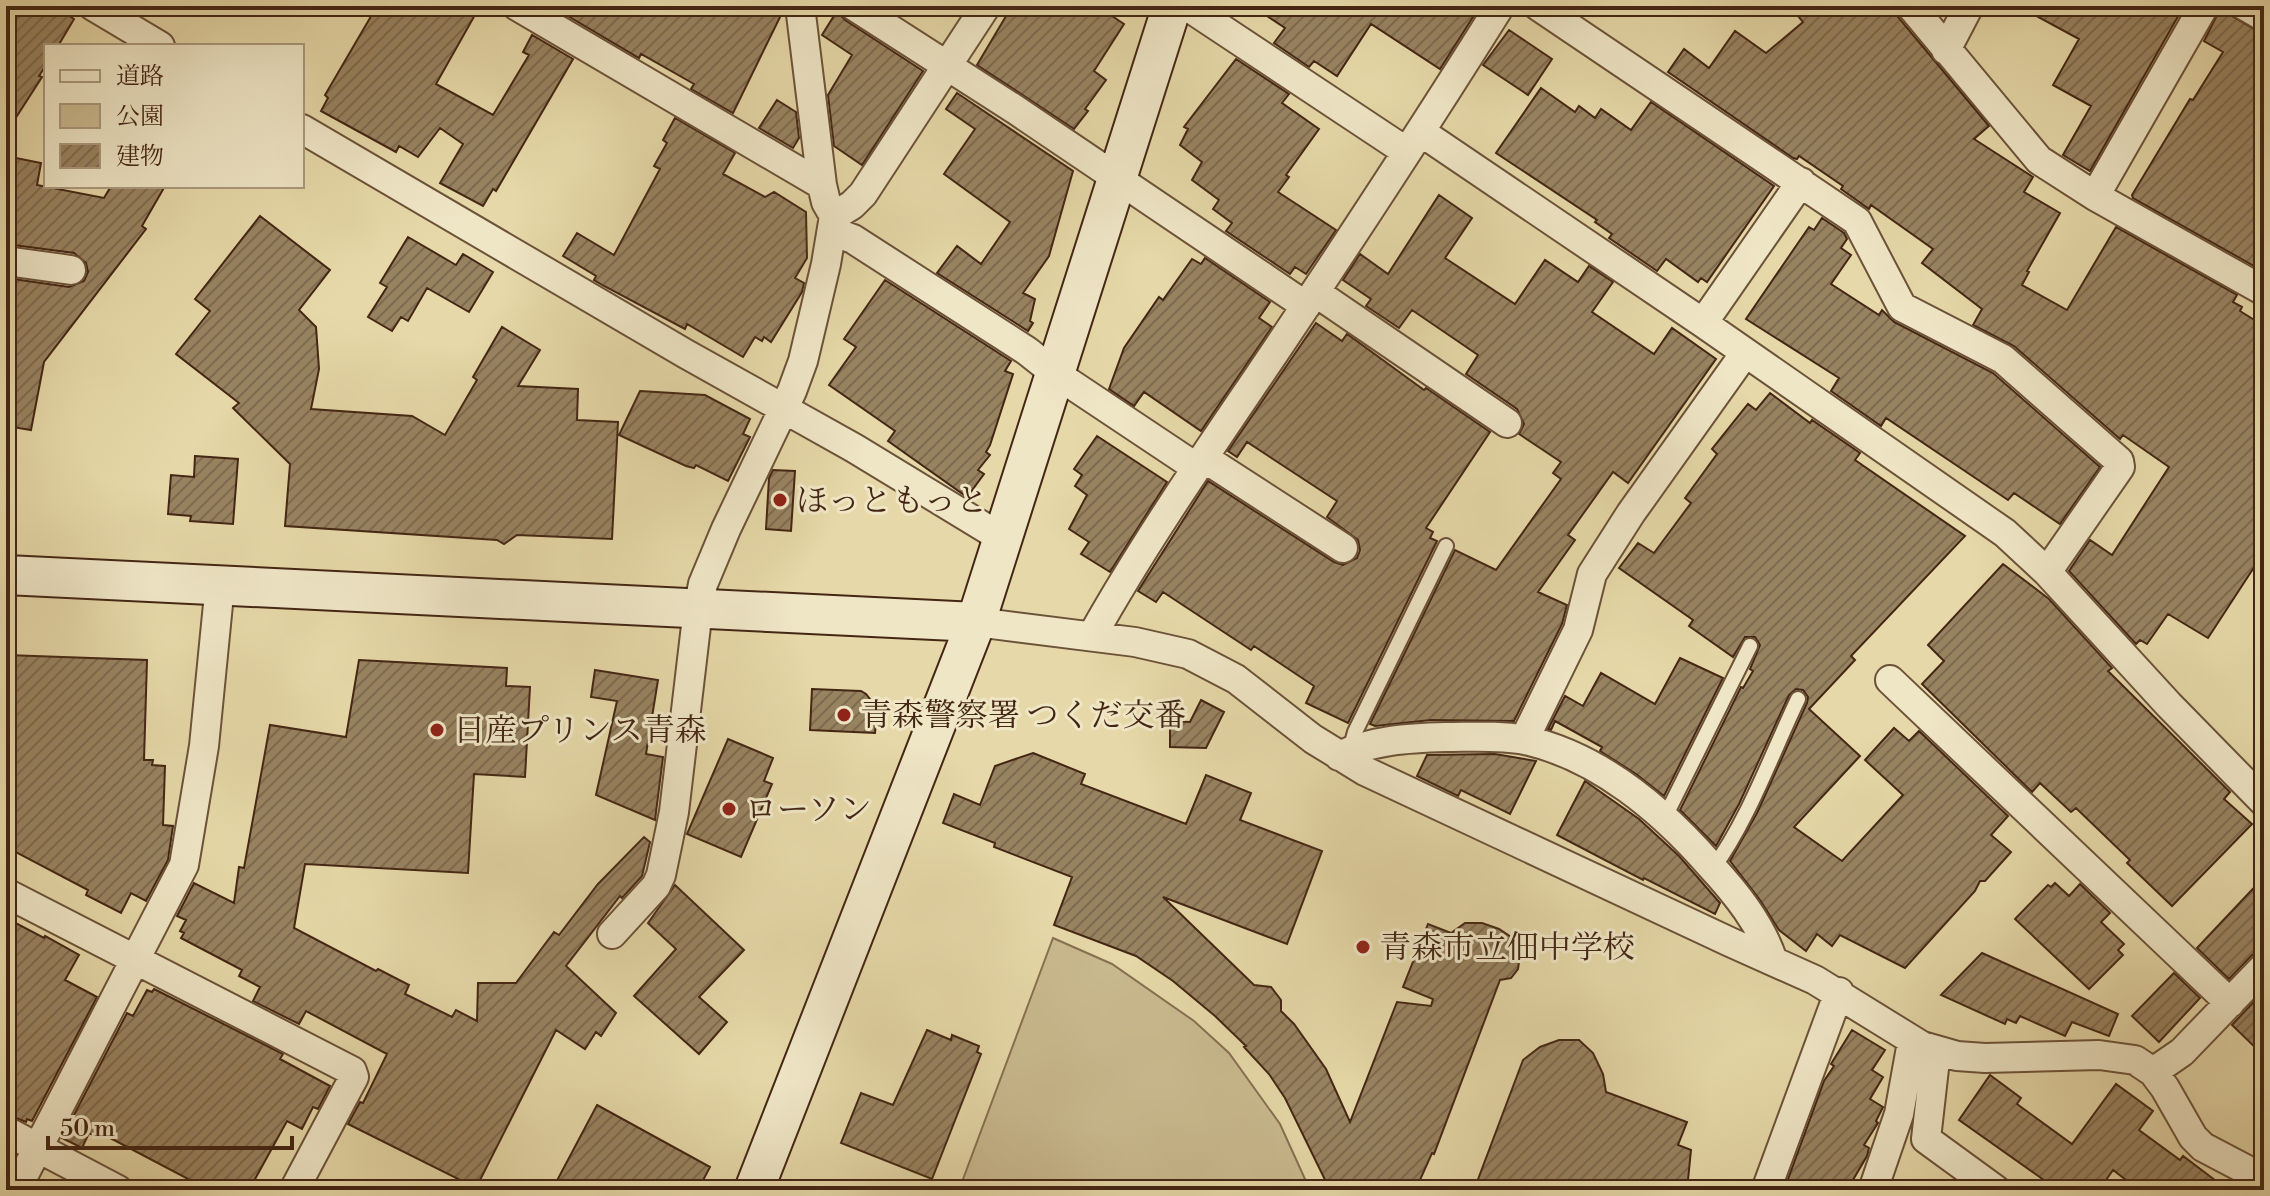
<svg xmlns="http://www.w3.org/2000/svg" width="2270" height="1196" viewBox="0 0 2270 1196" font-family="'Libre Bodoni','Noto Serif JP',serif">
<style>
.green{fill:#caba8f;stroke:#877052;stroke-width:2}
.building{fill:url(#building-hatch);stroke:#442614;stroke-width:2}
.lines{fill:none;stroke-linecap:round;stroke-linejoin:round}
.lane-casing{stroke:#6c5239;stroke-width:18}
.street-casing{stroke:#6c5239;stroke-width:32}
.secondary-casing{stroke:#442614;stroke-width:42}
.lane{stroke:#efe6c6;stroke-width:14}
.street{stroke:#efe6c6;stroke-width:28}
.secondary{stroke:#efe6c6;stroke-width:38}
.poi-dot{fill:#8f2418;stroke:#efe6c6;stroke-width:3}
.labels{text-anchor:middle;stroke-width:6;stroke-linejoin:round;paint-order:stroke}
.poi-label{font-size:32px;fill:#442614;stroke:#efe6c6;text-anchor:start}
</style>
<defs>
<pattern id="building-hatch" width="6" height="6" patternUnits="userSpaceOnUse" patternTransform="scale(2)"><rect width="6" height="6" fill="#988361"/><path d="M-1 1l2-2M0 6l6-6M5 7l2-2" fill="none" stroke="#7e6b4f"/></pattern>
</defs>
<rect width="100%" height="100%" fill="#e6d8a8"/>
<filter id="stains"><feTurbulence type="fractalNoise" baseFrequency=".0025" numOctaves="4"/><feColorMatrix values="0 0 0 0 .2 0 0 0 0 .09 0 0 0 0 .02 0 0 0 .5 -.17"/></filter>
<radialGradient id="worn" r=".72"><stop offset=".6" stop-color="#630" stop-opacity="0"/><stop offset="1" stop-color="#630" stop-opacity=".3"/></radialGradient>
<!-- green -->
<path class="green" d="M1053,938l59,26 82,57 35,32 51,71 30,66h-351z"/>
<!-- building -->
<path class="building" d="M21,6h33l20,13 -16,27h-12v19l-7,11 3,1 -36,56v-103z
M377,6h103l-44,78 57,31 36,-60 -6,-3 9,-17 41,24 -77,132 -3,-2 -10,17 -43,-23 23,-39 -23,-16 -22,29 -19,-11 -3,6 -75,-41 7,-13 -3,-3z
M551,6h232v5l-50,102 -42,-24 3,-5 -53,-30 -2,4z
M1012,6h85l27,18 -30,47 12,9 -21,29 3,2 -14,18 -97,-64z
M1252,6h205l16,11 -33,52 -69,-45 -34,52 -23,-15 -5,6 -35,-24 11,-15z
M1790,6h104l4,11 91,109 -15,13 59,38 -9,15 36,21 -33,58 2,1 -7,13 45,25 49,-83 121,68 -4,7 9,5 -2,4 24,15v226l-56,86 -40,-24 -21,30 -7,-4 -4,4 -67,-73 21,-31 22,15 57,-88 -46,-32 -3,4 -106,-93 -41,-21 9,-16 -60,-46 11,-14 -62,-44 -2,4 -28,-20 2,-3 -44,-30 -2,3 -4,-1 -125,-86 16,-23 25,19 26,-37 31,22 37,-31z
M2018,6h166l-94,165 -27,-16 28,-49 -38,-21 26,-46z
M2220,9l44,26v213l-10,18 -121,-68 -1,-3 58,-96 3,1 30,-48 -19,-11z
M837,11l8,9 78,51 -61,94 -28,-19 -6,-51 24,-40 -30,-20z
M1509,30l43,29 -24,36 -45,-30z
M1236,59l53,35 -7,9 37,26 -33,46 3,2 -11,15 58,38 -30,44 -11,-7 -5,7 -64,-43 6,-8 -19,-14 6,-9 -27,-20 10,-18 -22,-17 8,-16 -4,-2z
M1541,88l34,24 4,-6 16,12 6,-9 30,21 20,-28 123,84 -67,96 -6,-4 -3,4 -32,-23 -9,12 -48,-33 3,-4 -17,-12 2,-2 -101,-67z
M957,93l116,78 -24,85 -26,37 12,6 -5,22 3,2 -5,8 -91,-58 20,-27 24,18 29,-42 -66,-48 31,-45 -29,-20z
M777,100l19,12 3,26 -6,10 -34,-20z
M675,118l60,35 -12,21 42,23 9,-5 32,20 1,46 -12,20 9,5 -2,9 -31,50 -7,-5 -2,4 -7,-4 -12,20 -56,-33 -2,5 -81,-43 -10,-6 2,-4 -33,-20 14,-23 37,22 46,-86 -6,-3 13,-23 -4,-3z
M6,156l35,7 -4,22 67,13 7,-12h54l-23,40 4,3 -102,133 -13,68 -25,-4v-148l63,9 15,-6 4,-9 -2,-9 -12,-10 -68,-9z
M1439,195l33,23 -27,40 70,46 30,-44 33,22 11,-16 24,16 -21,30 62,42 18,-26 44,31 -88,124 -15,-11 -45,63 7,5 -37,52 29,13 -5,19 -48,97 -83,-1 -56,6 -5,-2 85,-174 41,20 65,-91 -8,-6 8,-11 -42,-28 5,-10 -7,-15 -51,-35 12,-19 -66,-45 -13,18 -33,-22 5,-7 -28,-19 17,-26 28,20z
M260,216l70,54 -31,40 17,17 3,42 -8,40 101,7 33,19 32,-55 -4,-3 29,-50 38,23 -22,36 60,3 -1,31 41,2 -6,117 -95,-4 -13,9 -7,-4 -212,-14 5,-62 -57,-56 6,-5 -63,-49 34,-43 -15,-12z
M1822,218l22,15 3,6 -6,9 10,7 -20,29 48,31 3,-5 12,12 99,51 107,94 -40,57 -46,-31 -6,7 -122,-82 -5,8 -50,-35 8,-13 -93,-59 63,-92 5,3z
M408,237l48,28 7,-11 30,18 -24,40 -42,-24 -19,33 -7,-4 -9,14 -24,-14 19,-30 -7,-4z
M1205,258l65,44 -11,16 13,9 -71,104 -57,-39 -10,14 -25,-17 15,-41 35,-51 4,3 29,-41 9,5z
M885,280l126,81 -6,10 8,3 -23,71 -4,7 4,3 -12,15 6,4 -17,23 -79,-56 7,-10 -66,-46 27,-38 -12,-8z
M1316,323l26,18 5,-7 77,56 2,-2 64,44 -64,96 7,4 -3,6 7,3 -89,182 -42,-20 8,-17 -60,-40 -3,4 -88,-58 -7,10 -18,-11 70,-110 126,81 9,3 14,-7 3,-8 -2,-10 -31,-23 10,-16 -90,-59 -10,15 -9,-6z
M640,391l65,4 45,24 -7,15 7,3 -22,44 -32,-16 -2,3 -8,-2 -67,-31z
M1770,393l40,30 2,-3 48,33 -5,7 110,76 -114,120 4,4 -46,49 51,47 -66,71 48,34 61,-66 -38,-35 29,-32 15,13 10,-10 89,85 -17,19 20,17 -26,29h-5l-5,10 -70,77 -65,-33 -8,11 -15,-12 -11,17 -27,-21 -19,-30 -30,-39 27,-48 50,-110 1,-6 -5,-7 -7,-1 -7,6 -50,109 -23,42 -36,-36 61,-123 2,1 10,-17 -3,-2 10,-24 -5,-8h-10l-12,20 -44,-31 4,-6 -74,-52 19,-25 16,10 37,-50 -6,-5 32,-44 -5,-5 36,-45 8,6z
M1097,436l70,46 -57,90 -29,-18 8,-12 -20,-13 18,-34 -12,-9 7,-11 -8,-6z
M195,456l43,3 -5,65 -43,-3 1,-5 -23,-2 3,-39 23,2z
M773,470l22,1 -4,60 -25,-2 3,-51z
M2003,564l46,35 63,69 -4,3 122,121 -6,7 28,25 -80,82 -45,-43 3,-3 -54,-52 -5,4 -31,-29 -8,9 -110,-108 22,-23 -16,-16z
M6,655l141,5 -3,100h9l-1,5 13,1 -2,59 10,1 -5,34 -22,41 -15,-8 -10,20 -35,-18 2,-5 -82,-43z
M1680,658l43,20 -59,118 -28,-22 -36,-23 2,-4 -47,-26 -4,9 -3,-1 17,-33 18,10 18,-33 54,31z
M359,660l148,8 -1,18 24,1 -5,90 -51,-3 -6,99 -163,-9 -11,64 82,43 2,-2 31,16 -4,9 47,23 4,-7 21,11 1,-38h38l38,-51 5,3 39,-51 46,-47 6,5 -8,34 -20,22 -2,-2 -54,70 50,47 -15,23 -5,-4 -11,17 -29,-19 -80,158 -128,-64 12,-22 3,1 24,-49 -81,-43 -7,13 -46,-23 7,-14 -21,-11 3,-6 -61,-32 3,-5 -4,-2 6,-11 -9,-4 17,-33 40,20 5,-36 5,1 26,-143 76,12z
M595,670l63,10 -12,74 17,3 -8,63 -59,-25 21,-94 -26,-4z
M812,689l49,2 5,3 11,14 -2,25 -65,-3z
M1201,700l23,12 -18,36 -36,-1v-26l20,1z
M728,739l45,19 -9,23 8,3 -31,73 -54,-23z
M1033,753l52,21 -4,10 105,40 20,-49 45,18 -11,27 82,31 -35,93 -124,-47 91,88 17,2 10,13v11l13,13 32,45 24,53 47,-120 34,4 2,-7 -30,-12 25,-63 23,9 14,-10h17l17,6 12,8 9,18 -2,14 -7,9 -11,2 -66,174 -2,-1 -12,27 -33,10h-57l-45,-92 -16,-24 -25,-27 2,-1 -31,-30 -42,-35 -37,-25 -82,-31 18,-48 -78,-30 1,-4 -52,-20 11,-29 26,11 15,-39z
M1495,754l41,7 -26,53 -49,-24 -3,6 -41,-20 10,-21z
M1585,781l54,38 40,37 41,47 -5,11 -71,-36 -1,2 -86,-45z
M2264,877v73l-12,5 -23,24 -32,-31z
M2055,883l14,13 11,-12 30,29 -9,9 23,22 -6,6 5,5 -34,34 -74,-70 33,-34 3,2z
M675,885l69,65 -45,47 28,25 -28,32 -65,-58 42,-47 -28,-26z
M6,918l38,20 1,-2 34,19 -14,25 32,17 -65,124 -5,-2 -1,3 -20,-8z
M1982,953l136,61 -9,22 -37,-14 -7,14 -45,-20 -4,7 -9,-4 -2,5 -64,-29z
M2174,973l26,25 -41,44 -27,-26z
M154,989l129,65 -3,5 50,27 -12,23 -5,-2 -11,22 -15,-8 -38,69h-40l-114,-60 -2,5 -4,-2 -7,15 -20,-10 65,-125 6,3 14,-26 5,2z
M2264,991v65l-32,-31z
M927,1030l24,10 1,-5 27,11 -2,6 4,2 -49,125 -91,-36 20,-50 32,12z
M1852,1030l33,20 -13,20 11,7 -13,22 13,8 -7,14 2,2 -14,22 5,3 -2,8 -20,34h-63l40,-109 10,-15 -3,-2z
M1559,1040h20l14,13 10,21 3,18 81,30 -9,23 13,5 -4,40h-213l49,-130 17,-13z
M1990,1075l31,23 -4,6 55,40 44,-60 37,27 -14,19 41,30 3,-4 45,34h-89l-26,-20 -14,20h-41l-99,-70z
M597,1105l113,62 -12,23h-146z"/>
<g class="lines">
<defs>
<path id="lane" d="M1350,750l5,-18 91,-186
M1664,819l86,-173
M1713,868c34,-45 60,-117 85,-169"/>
<path id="street" d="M93,6l67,40
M517,6l305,179
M854,6l162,104 290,196
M1187,6l220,146
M1538,6l319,215 45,86 101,52 116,102 1,6 -73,105
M1911,6l128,154 56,36 169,95
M2245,6l19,11
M1946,50l23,-44
M302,129l384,225 168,94 148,90
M1421,132l282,191 302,210 42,39 122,133 95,97
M2095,196l109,-190
M834,216l18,-11 11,-11 123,-188
M832,231l21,8 174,112 29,23 141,94
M6,261l65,9
M1315,292l192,131
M1703,323l98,-141
M1204,458l139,90
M976,622l159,20 53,12 48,25 77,60 52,32 365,171 85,38 107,66 35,10 28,2 114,-3 36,5 18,12 12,16 28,49 10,10 61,32
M1092,636c56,-100 123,-195 187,-290 75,-112 149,-225 221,-340
M1890,680l340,323
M1524,740l54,-110 14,-56 39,-61 114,-160
M1339,756c34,-16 69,-18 107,-19 25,0 54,-2 79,3 73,16 137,70 185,125 26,28 51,59 63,96
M6,893l346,178 2,6 -60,113
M612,934l44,-48 5,-11 13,-63 24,-203 5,-25 23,-55 66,-138 11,-30 23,-97 8,-48 -8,-14 -4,-17 -22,-179
M1936,1051l-10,88 70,51
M2153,1072l29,-20 82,-85
M6,1131l112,59
M16,1190l168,-325 20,-119 16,-162
M1766,1190l73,-198
M1873,1190l26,-76 13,-72"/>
<path id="secondary" d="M6,575l970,47
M754,1190l222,-568 196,-616"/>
</defs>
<!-- lane casing -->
<use href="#lane" class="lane-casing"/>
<!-- street casing -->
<use href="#street" class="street-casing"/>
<!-- secondary casing -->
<use href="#secondary" class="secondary-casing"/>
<!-- lane -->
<use href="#lane" class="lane"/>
<!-- street -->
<use href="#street" class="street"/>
<!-- secondary -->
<use href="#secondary" class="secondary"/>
</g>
<!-- markers -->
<g class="poi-dot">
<circle cx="780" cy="500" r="8"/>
<circle cx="844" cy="715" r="8"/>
<circle cx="437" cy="730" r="8"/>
<circle cx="729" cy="809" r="8"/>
<circle cx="1363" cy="947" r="8"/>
</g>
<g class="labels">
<!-- poi labels -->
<g class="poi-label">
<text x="796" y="511">ほっともっと</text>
<text x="860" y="726">青森警察署 つくだ交番</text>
<text x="453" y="741">日産プリンス青森</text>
<text x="745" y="820">ローソン</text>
<text x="1379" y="958">青森市立佃中学校</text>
</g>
</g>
<!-- margin -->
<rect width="2270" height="1196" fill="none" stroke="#e6d8a8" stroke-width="32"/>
<rect x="8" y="8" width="2254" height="1180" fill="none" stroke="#442614" stroke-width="4"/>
<rect x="16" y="16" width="2238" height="1164" fill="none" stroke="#442614" stroke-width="2"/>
<!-- legend -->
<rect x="44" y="44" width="260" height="144" fill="#efe6c6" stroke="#ab997f" stroke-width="2"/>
<rect x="60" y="70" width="40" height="12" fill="#efe6c6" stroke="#ab997f" stroke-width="2"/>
<text x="116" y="84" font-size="24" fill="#442614">道路</text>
<rect x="60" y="104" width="40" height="24" fill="#caba8f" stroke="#ab997f" stroke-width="2"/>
<text x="116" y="124" font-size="24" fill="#442614">公園</text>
<rect x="60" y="144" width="40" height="24" fill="url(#building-hatch)" stroke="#ab997f" stroke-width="2"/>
<text x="116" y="164" font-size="24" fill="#442614">建物</text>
<!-- scale -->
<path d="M48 1136v12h244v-12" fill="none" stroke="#442614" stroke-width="4"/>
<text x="60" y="1136" font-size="24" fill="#442614" stroke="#efe6c6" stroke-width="6" paint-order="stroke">50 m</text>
<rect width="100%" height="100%" filter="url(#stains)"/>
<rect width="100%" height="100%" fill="url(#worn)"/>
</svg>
